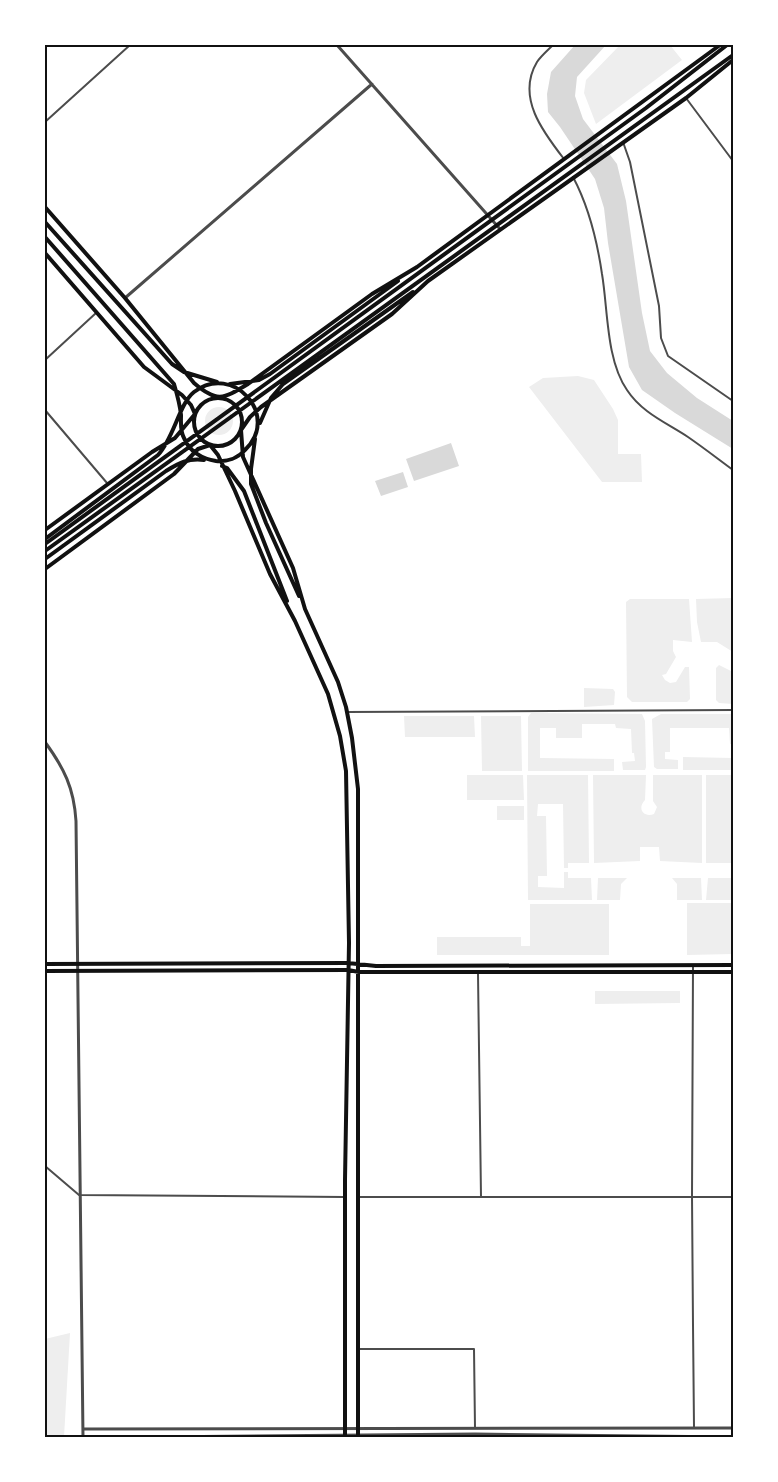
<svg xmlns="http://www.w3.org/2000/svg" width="778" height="1482" viewBox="0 0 778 1482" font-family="Cabin,sans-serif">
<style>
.green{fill:#eee}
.water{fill:#d9d9d9}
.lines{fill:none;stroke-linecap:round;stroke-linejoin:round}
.pedestrian{stroke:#4c4c4c;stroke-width:2}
.minor{stroke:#4c4c4c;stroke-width:2}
.tertiary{stroke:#4c4c4c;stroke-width:3}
.secondary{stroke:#111;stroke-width:4}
.primary{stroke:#111;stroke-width:4}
.neatline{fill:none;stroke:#111;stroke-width:2}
</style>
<rect width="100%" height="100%" fill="#fff"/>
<!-- green -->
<path class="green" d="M620,45h50l12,15 -86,64 -12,-31 2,-13z
M578,376l16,4 19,29 5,11v34h23l1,28h-40l-73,-95 14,-9z
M205 421a14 14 0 1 1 28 0a14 14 0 1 1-28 0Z
M733,598v54l-16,-10h-16l-4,-20 -1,-23z
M630,599h59l3,43 -19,-2v11l3,6 -10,17 -4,1 3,5 5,3 6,-1 9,-15h4l1,32 -3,3h-55l-5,-5 -1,-95z
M719,665l14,7v32l-14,-1 -3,-3v-32z
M584,688l29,1 2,3 -1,13 -30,2z
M531,713l111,1 3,7 1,46 -1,3h-22l-1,-8 13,-1 -1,-8h-2l-1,-24 -15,-1 -1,-4h-33v14h-26v-10h-16v30l74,1v12h-86v-54z
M661,714h72v30h-3l-1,-16h-59v24h-5v7l13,1v9h-21l-3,-2 -2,-48z
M404,716h70l1,21h-70z
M481,716h40l1,55h-40z
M683,757l50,1v12h-50z
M467,775h56l1,25h-57z
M527,775h61l1,88h-21v5h-4l-1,-64h-25l-1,12h9l1,60h-9v11l26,1v-16h4v6h23l1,22h-64z
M593,775h53l-1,25c-8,8 -2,18 9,14l3,-7 -4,-6v-26h49v88l-42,-2 -1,-14h-19v14l-46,2z
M706,775h27v93h-2v-5h-25z
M497,806h27v14h-27z
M731,872h2v28h-27l2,-22h23z
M598,878h29l-6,6 -1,16h-23z
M672,878h29l1,22h-25v-16z
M687,903h46v51l-46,1z
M530,904h79v51h-172v-18h84v9h9z
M595,991h85v12l-85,1z
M70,1333l-6,104h-19v-98z"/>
<!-- water -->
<path class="water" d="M575,45h31l-29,32 -2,19 8,23 34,45 9,37 16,112 8,38 17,22 30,25 36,23v28l-58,-36 -33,-23 -13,-23 -21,-124 -4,-35 -9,-29 -35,-52 -12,-15 -1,-18 4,-22z
M451,443l8,23 -45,15 -8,-22z
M403,472l5,15 -27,9 -6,-15z"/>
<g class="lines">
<!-- pedestrian -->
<path class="pedestrian" d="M478,974l3,222
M692,1196l1,129"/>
<!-- minor -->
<path class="minor" d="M553,45c-5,5 -12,11 -16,17 -21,35 6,70 27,97
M686,98l47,63
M45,122l85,-77
M623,142l7,20 29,144 2,32 7,18 65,45
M573,177c16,30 24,63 29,97 6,35 4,86 25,116 15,23 40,33 61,47 16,11 30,22 45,33
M45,360l51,-47
M45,410l62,73
M347,712l386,-2
M45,1166l34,29 265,2
M692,1196l1,-231
M360,1197h373
M693,1325l1,102
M359,1349h115l1,79"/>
<!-- tertiary -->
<path class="tertiary" d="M337,45l163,184
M125,298l247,-214
M45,742c19,26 29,46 31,79 2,205 5,411 7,616
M83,1429l650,-1
M149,1437l326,-3 258,3"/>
<!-- secondary -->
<path class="secondary" d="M45,964l303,-1
M45,971l303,-1"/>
<!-- primary -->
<path class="primary" d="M45,207l80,91 69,85c23,20 29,16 54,1l124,-90 45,-27 303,-222
M45,222l127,142 12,8 33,10
M45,237l129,147c3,10 6,21 7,31 0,8 -1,16 3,23 5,13 18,21 32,23 11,1 22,-3 29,-11 36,-34 -12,-88 -51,-58 -15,12 -20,46 -36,63l-113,84
M45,253l99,114 38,28 9,10 4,9 -20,24 -23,14 -107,78
M230,384l29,-4 11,-6 128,-93
M194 422a24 24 0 1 1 48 0a24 24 0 1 1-48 0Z
M260,423l11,-25 12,-14 130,-92
M255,439l-4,30v15l15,39 33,73
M222,466l5,2 17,23 43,110
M45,544l601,-436 81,-63
M45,551l688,-496
M45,559l121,-88c13,-8 22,-13 38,-11
M45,569l129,-95 24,-25 12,-4 8,10 17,36 35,83 25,47 33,73 12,42 6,35 3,172 -4,237v257
M348,963l28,3 357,-1
M348,970l11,2h374
M358,1437v-648l-6,-51 -6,-31 -8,-25 -33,-73 -12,-41 -50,-111 -2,-27 9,-13 11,-10 131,-93 36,-33 258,-183 47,-38"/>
</g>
<!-- border -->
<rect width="778" height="1482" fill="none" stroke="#ffffff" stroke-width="93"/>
<rect x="46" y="46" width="686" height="1390" class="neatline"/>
</svg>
